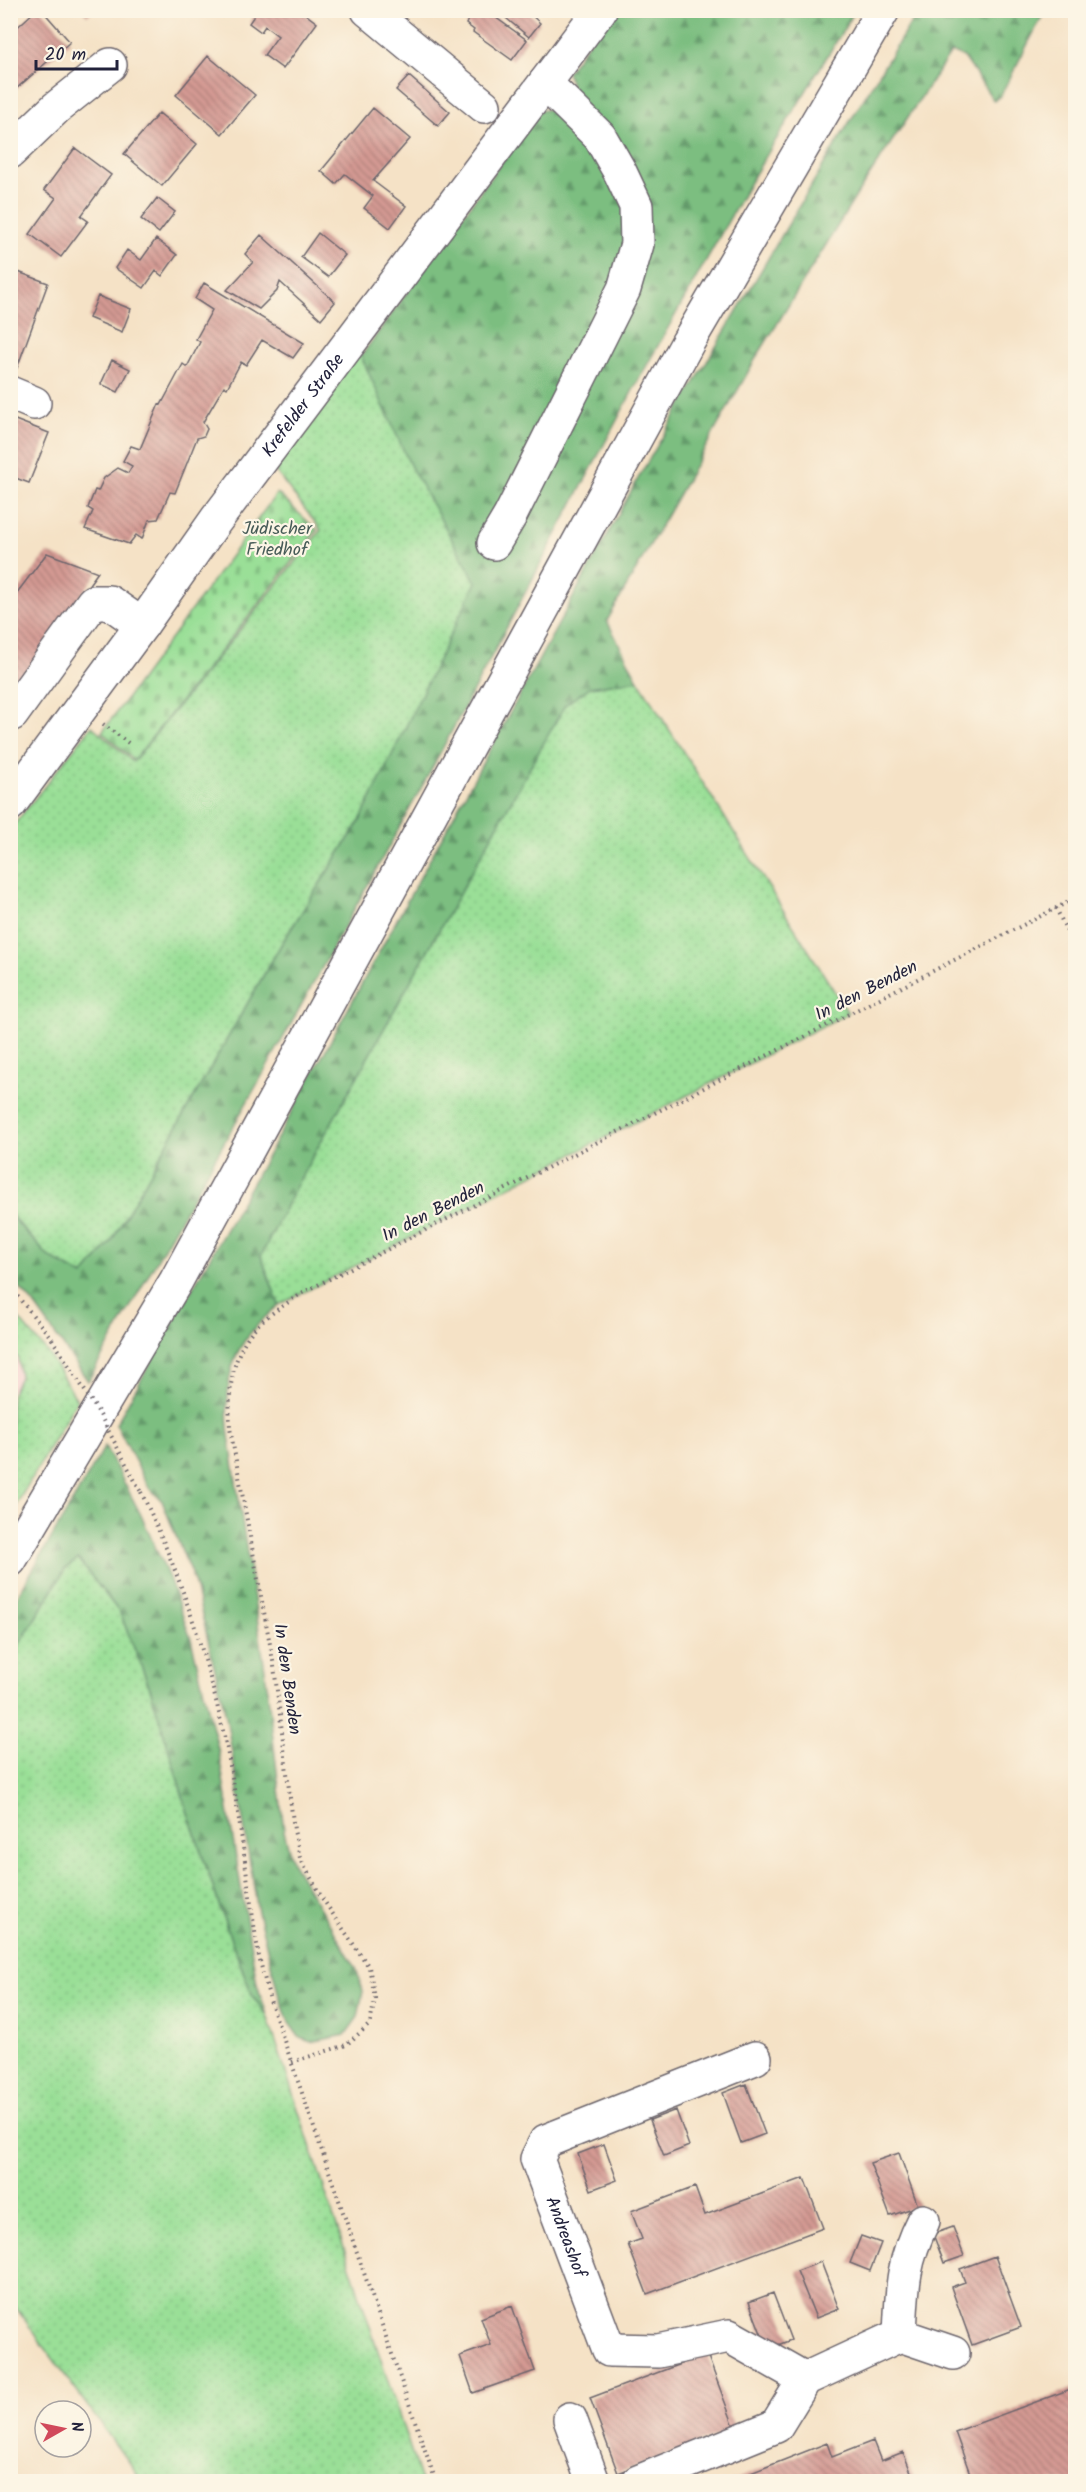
<svg xmlns="http://www.w3.org/2000/svg" width="1086" height="2492" viewBox="0 0 1086 2492" font-family="Kalam,sans-serif">
<style>
.built{fill:#f7cfd0}
.grass{fill:url(#grass-dots);stroke:#5e8069;stroke-width:1.5}
.forest{fill:url(#forest-firs);stroke:#4e705e;stroke-width:1.5}
.cemetery{fill:url(#cemetery-stones);stroke:#5e8069;stroke-width:1.5}
.building{fill:url(#building-back-hatch)}
.lines{fill:none;stroke-linecap:round;stroke-linejoin:round}
.minor-casing{stroke:#6c656c;stroke-width:36}
.major-casing{stroke:#6c656c;stroke-width:36}
.path{stroke:#6c656c;stroke-width:4;stroke-dasharray:1.5 4.5;stroke-linecap:butt}
.minor{stroke:#fff;stroke-width:33}
.major{stroke:#fff;stroke-width:33}
.path-bridge{stroke:#6c656c;stroke-width:4;stroke-dasharray:1.5 4.5;stroke-linecap:butt}
.labels{text-anchor:middle;stroke-width:4.5;stroke-linejoin:round;paint-order:stroke}
.street-label{font-size:18px;fill:#22223b;stroke:#fcf5e5}
.park-label{font-size:18px;fill:#465b57;stroke:#fcf5e5}
</style>
<defs>
<pattern id="grass-dots" width="8" height="8" patternUnits="userSpaceOnUse" patternTransform="scale(1.5)"><rect width="8" height="8" fill="#9adf97"/><path d="M2 2h.1M6 6h.1" fill="none" stroke="#84bf83" stroke-width="1.8" stroke-linecap="round"/></pattern>
<pattern id="forest-firs" width="22" height="20" patternUnits="userSpaceOnUse" patternTransform="scale(1.5)"><rect width="22" height="20" fill="#7bbe80"/><path d="M5 1l3.5 6h-7zM16 11l3.5 6h-7z" fill="#649a6a"/></pattern>
<pattern id="cemetery-stones" width="16" height="16" patternUnits="userSpaceOnUse" patternTransform="scale(1.5)"><rect width="16" height="16" fill="#9adf97"/><path d="M2 7V4a2 2 0 0 1 4 0v3zM10 15v-3a2 2 0 0 1 4 0v3z" fill="#84bf83"/></pattern>
<pattern id="building-back-hatch" width="6" height="6" patternUnits="userSpaceOnUse" patternTransform="scale(1.5)"><rect width="6" height="6" fill="#d49a93"/><path d="M-1 5l2 2M0 0l6 6M5-1l2 2" fill="none" stroke="#ac7d79"/></pattern>
</defs>
<rect width="100%" height="100%" fill="#fcf5e5"/>
<filter id="ink" filterUnits="userSpaceOnUse"><feTurbulence type="fractalNoise" baseFrequency=".0167" numOctaves="2"/><feDisplacementMap in="SourceGraphic" scale="12" xChannelSelector="R" yChannelSelector="G"/><feConvolveMatrix kernelMatrix="1 2 1 2 8 2 1 2 1" color-interpolation-filters="sRGB"/></filter>
<filter id="wash" filterUnits="userSpaceOnUse"><feTurbulence type="fractalNoise" baseFrequency=".008" numOctaves="4" result="noise"/><feDisplacementMap in="SourceGraphic" scale="24" xChannelSelector="R" yChannelSelector="G"/><feGaussianBlur stdDeviation="1.35" result="paint"/><feColorMatrix in="noise" values="0 0 0 0 0 0 0 0 0 0 0 0 0 0 0 0 0 1.4 0 .05"/><feComposite in="paint" operator="in"/></filter>
<g filter="url(#wash)">
<rect width="100%" height="100%" fill="#f5e2c6"/>
<!-- built -->
<path class="built" d="M11,1349l7,8 2,20 -9,18z"/>
<!-- grass -->
<path class="grass" d="M355,341l56,126 66,115 -117,239 -78,122 -171,299 -28,34 -34,-19 -38,-42 -1,-385 82,-104 41,36 188,-232 -48,-62z
M638,680l210,333 -569,292 -18,-49 34,-68 270,-484 25,-17z
M11,1310l37,43 29,47 -66,114v-119l9,-18 -2,-19 -7,-9z
M78,1559l42,54 30,75 38,125 42,124 23,60 14,18 154,466h-279l-131,-180v-643l55,-90z"/>
<!-- forest -->
<path class="forest" d="M612,11h243l-103,168 -119,211 -203,382 -164,297 -178,312 -55,-78 -22,-25 -1,-63 39,42 34,19 28,-34 171,-299 78,-122 116,-239 -65,-115 -50,-111 178,-245 12,-2 21,-20 -5,-17z
M918,11h127l-44,84 -7,6 -30,-44 -13,-5 -90,136 -105,170 -149,263 31,59 -48,7 -25,18 -270,483 -34,68 18,49c-46,38 -55,65 -51,124l37,241 19,161 8,31 64,106 7,23 -5,26 -13,18 -34,7 -11,-4 -11,-15 -11,-31 -20,-80 -32,-196 -32,-135 -32,-80 -14,-15 -32,-62 167,-296 358,-655 195,-329z
M105,1446l35,67 29,65 22,61 27,110 39,235 10,31 -14,-18 -23,-60 -42,-124 -38,-125 -30,-75 -42,-54 -12,9 -55,90v-51z"/>
<!-- cemetery -->
<path class="cemetery" d="M277,493l40,37 -183,230 -32,-28z"/>
<g id="blocks">
<!-- building -->
<path class="building" d="M36,10h6l28,32 -60,52v-60z
M82,10h12l-7,6z
M258,10h42l17,13 -34,46 -19,-14 14,-19 -13,-10 -4,6 -12,-9z
M472,10h13l42,30 -15,20 -39,-28 1,-2 -8,-6z
M504,10h27l-2,3 11,10 -11,14 -28,-23z
M208,56l47,39 -33,39 -46,-39z
M409,76l41,36 -12,14 -42,-36z
M373,108l37,31 -37,42 33,25 -16,22 -26,-20 9,-12 -28,-22 -9,10 -15,-13z
M159,113l38,31 -35,42 -38,-32z
M75,148l36,27 -30,41 7,5 -27,36 -31,-23 26,-36 -12,-8z
M157,198l18,14 -16,21 -18,-14z
M318,233l27,22 -17,22 -27,-20z
M261,235l74,67 -14,17 -41,-37 -3,9 -18,18 -32,-19 26,-28 -8,-8z
M156,239l21,16 -15,21 -6,-5 -12,17 -29,-20 12,-18 14,10z
M10,269l38,14 -31,85 -7,-2z
M204,283l100,60 -11,15 -31,-18 -16,25 -5,-3 -14,26 -3,-2 -21,36 4,7 -3,7 -7,2 -22,55 -5,-1 -12,27 -9,1 -7,19 -6,-4 -7,9 -44,-15 8,-18 -5,-3 7,-18 3,1 6,-13 14,-10 10,5 4,-7 -9,-5 8,-15 9,3 19,-45 2,1 22,-41 4,3 13,-25 -4,-3 16,-29 -17,-11z
M98,296l33,13 -9,23 -33,-14z
M112,360l18,9 -12,23 -17,-8z
M10,418l39,15 -20,50 -19,-7z
M47,553l51,19 -81,112 -7,-5v-77z
M746,2084l19,50 -24,9 -18,-50z
M676,2110l13,36 -25,10 -14,-36z
M604,2144l13,36 -26,10 -13,-36z
M899,2153l19,53 -28,10 -20,-53z
M804,2178l19,50 -176,66 -19,-50 14,-5 -11,-28 64,-24 10,28z
M953,2227l11,29 -20,7 -11,-29z
M861,2236l20,7 -11,28 -20,-8z
M995,2256l26,71 -49,18 -21,-58 14,-5 -5,-13z
M821,2262l18,47 -23,9 -19,-47z
M773,2293l18,47 -24,9 -18,-47z
M512,2306l23,65 -62,22 -13,-37 31,-11 -10,-27z
M707,2354l28,75 -117,44 -28,-75z
M1076,2387v95h-103l-18,-50z
M873,2441l8,20 22,-9 12,30h-187l99,-39 5,14z"/>
</g>
</g>
<g filter="url(#ink)">
<use href="#blocks" fill-opacity="0" stroke="#6c656c" stroke-width="1.5"/>
<g class="lines">
<defs>
<g id="minor">
<path d="M368,10l116,96"/>
<path d="M10,152l46,-44 54,-43"/>
<path d="M10,393l24,10"/>
<path d="M494,543l16,-27 114,-227 13,-45 -1,-38 -16,-34 -20,-35 -55,-54"/>
<path d="M12,714l81,-112h16l33,23"/>
<path id="s1" d="M10,804l132,-179 74,-105 384,-510"/>
<path id="s2" d="M755,2058l-209,83 -9,18 72,191 49,1 71,-15 76,43"/>
<path d="M900,2335c2,-45 2,-73 23,-114"/>
<path d="M570,2419l23,63"/>
<path d="M638,2482l138,-56 29,-47 95,-44 53,18"/>
</g>
<path id="major" d="M10,1560l166,-279 512,-939 195,-332"/>
</defs>
<!-- minor casing -->
<use href="#minor" class="minor-casing"/>
<!-- major casing -->
<use href="#major" class="major-casing"/>
<!-- path -->
<path class="path" d="M103,724l28,21
M1056,908l20,43
M10,1287l42,52
M141,1492c32,66 56,134 74,205 22,85 30,174 44,260l11,43 166,482
M292,2062l54,-17 24,-21 5,-26 -6,-31 -47,-69 -22,-40 -6,-28 -20,-164 -44,-238c-2,-39 1,-79 32,-107 12,-10 26,-18 38,-27l776,-396"/>
<!-- minor -->
<use href="#minor" class="minor"/>
<!-- major -->
<use href="#major" class="major"/>
<!-- path-bridge -->
<path class="path-bridge" d="M52,1339l47,74 42,79"/>
</g>
</g>
<g class="labels">
<!-- street labels -->
<g class="street-label">
<text dy="6" stroke="none"><textPath href="#s1" startOffset="495">Krefelder Straße</textPath></text>
<text transform="translate(866 990) rotate(-27)" y="6">In den Benden</text>
<text transform="translate(433 1211) rotate(-27)" y="6">In den Benden</text>
<text transform="translate(288 1679) rotate(82)" y="6">In den Benden</text>
<text dy="6" stroke="none"><textPath href="#s2" startOffset="328">Andreashof</textPath></text>
</g>
<!-- park labels -->
<g class="park-label">
<text x="277" y="534">Jüdischer<tspan x="277" dy="21">Friedhof</tspan></text>
</g>
</g>
<!-- margin -->
<rect width="1086" height="2492" fill="none" stroke="#fcf5e5" stroke-width="36"/>
<!-- north arrow -->
<g transform="translate(63 2429) rotate(81)"><circle r="28" fill="#fcf5e5" stroke="#a5a1a1" stroke-width="1.5"/>
<path d="M0-4.5L10 22L0 15L-10 22Z" fill="#d1495b"/>
<text y="-9" font-size="16" font-weight="bold" text-anchor="middle" fill="#22223b">N</text>
</g>
<!-- scale -->
<path d="M36 60v9h81v-9" fill="none" stroke="#22223b" stroke-width="3"/>
<text x="45" y="60" font-size="18" fill="#22223b" stroke="#fcf5e5" stroke-width="4.5" paint-order="stroke">20 m</text>
</svg>
